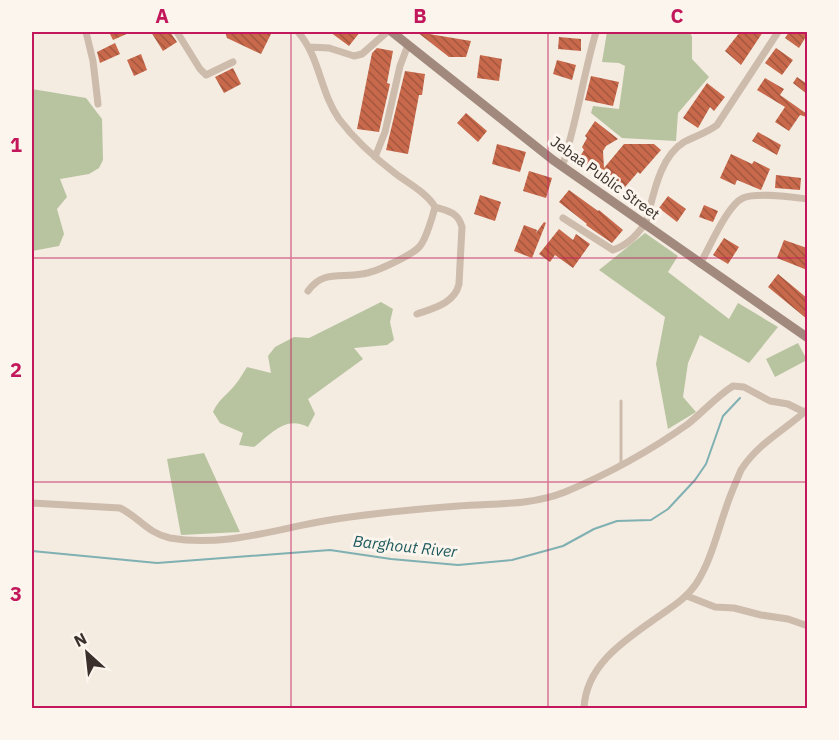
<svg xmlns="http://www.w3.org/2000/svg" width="839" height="740" viewBox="0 0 839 740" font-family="'IBM Plex Sans',sans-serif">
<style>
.green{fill:#b8c4a0}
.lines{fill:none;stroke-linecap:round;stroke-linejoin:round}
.stream{stroke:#7fb0b2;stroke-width:2}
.building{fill:url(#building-back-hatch)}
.service{stroke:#cdbbac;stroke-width:3}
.minor{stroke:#cdbbac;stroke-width:7}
.secondary{stroke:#a18a7d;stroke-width:9}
.grid{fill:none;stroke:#c2185b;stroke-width:1.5;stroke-opacity:0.55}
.labels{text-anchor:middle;stroke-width:6;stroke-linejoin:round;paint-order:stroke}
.street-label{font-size:15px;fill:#3b302b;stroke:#fbf5ee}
.water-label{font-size:16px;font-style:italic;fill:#1f5a5e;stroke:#fbf5ee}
.neatline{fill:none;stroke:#c2185b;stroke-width:2}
.grid-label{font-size:20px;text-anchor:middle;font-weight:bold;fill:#c2185b}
</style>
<defs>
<pattern id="building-back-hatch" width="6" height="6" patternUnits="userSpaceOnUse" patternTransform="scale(1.5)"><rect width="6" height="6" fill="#c8694b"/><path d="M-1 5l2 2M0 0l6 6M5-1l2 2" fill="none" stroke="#a4573f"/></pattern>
</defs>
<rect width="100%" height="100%" fill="#f4ebe1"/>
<!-- green -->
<path class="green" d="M607,32h83l2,5v22l17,18 -31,36 -2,28 -54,-3 -31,-25 2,-7 26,3 6,-43 -6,-3 -17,-1z
M32,89l54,9 16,21 1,41 -4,8 -10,6 -29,5 7,18 -10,12 7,25 -5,12 -27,5z
M645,233l33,23 -10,16 61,47 9,-16 40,24 -29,36 -49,-28 -12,28 -5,34 13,15 -28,17 -12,-65 9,-47 -66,-47z
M381,302l12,7 -3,13 4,18 -7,5 -33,3 9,11 -55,40 7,15 -7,13c-22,-12 -37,7 -54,20l-15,-2 4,-12 -23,-10 -7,-11c5,-12 14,-17 22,-27 5,-6 8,-12 12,-18l24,6 -3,-17 7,-9 19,-10 15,1z
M798,343l9,17 -32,17 -9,-18z
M204,453l36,79 -59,3 -14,-76z"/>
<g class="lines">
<!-- stream -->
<path class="stream" d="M32,551l125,12 173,-13 61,9 67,6 54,-5 51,-14 31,-17 23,-8 34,-1 17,-11 27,-29 11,-16 17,-48 17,-18"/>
</g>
<!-- building -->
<path class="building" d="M109,32h22l-18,8z
M151,32h19l7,10 -14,9z
M225,32h40l6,2 -10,20 -34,-16z
M330,32h30l-11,14z
M417,32l54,9 -5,16h-17z
M740,32h23l-22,33 -16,-14z
M789,32h13l5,3 -8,13 -14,-10z
M559,37l22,2v12l-23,-2z
M115,43l5,11 -20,9 -3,-11z
M377,48l16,3 -6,32 3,1 -11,48 -22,-3 15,-76z
M776,48l17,12 -11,15 -17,-12z
M141,54l6,16 -13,6 -7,-16z
M480,55l22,4 -3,22 -22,-3z
M557,60l19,5 -4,15 -19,-6z
M233,68l8,16 -17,9 -9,-16z
M405,71l20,3 -3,21h-3l-11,59 -22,-4z
M591,76l28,6 -6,24 -28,-6z
M797,77l10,7v10l-14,-11z
M765,78l19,11 -4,6 27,19v3l-7,-2 -11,16 -14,-9 10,-15 -28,-17z
M707,83l18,14 -11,14 -4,-4 -12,21 -15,-10z
M466,113l21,18 -9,11 -21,-19z
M595,121l23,18 -12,7 -3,5 1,17 20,-24h30l7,6 -21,24 -2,-2 -19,22 -40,-36 5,-8 -2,-3 5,-9 -2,-2z
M758,132l23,13 -4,10 -25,-14z
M497,144l29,8 -6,20 -28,-8z
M731,154l21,10 2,-3 16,8 -9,21 -24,-10 -2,5 -15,-7z
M529,171l23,7 -6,20 -23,-7z
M776,175l25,3 -1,12 -25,-2z
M569,190l29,21 1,-1 24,20 -11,13 -19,-13 -7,-5 1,-1 -28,-22z
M480,195l21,7 -6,19 -21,-7z
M668,196l18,13 -9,13 -18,-14z
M704,205l14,6 -5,11 -14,-5z
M544,222l2,1 -14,35 -18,-7 10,-26 13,5 -1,3z
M559,229l14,11 3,-6 14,10 -17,24 -18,-13 -5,7 -11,-8z
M724,238l15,9 -11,17 -15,-9z
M784,240l23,8v22l-30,-12z
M778,274l29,24v21l-39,-32z"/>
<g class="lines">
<!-- service -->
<path class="service" d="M621,465v-64"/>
<!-- minor -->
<path class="minor" d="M86,32l7,29 5,43
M177,32l23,37 6,6 27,-13
M298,32c22,25 22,60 41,87 16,21 36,39 57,55 12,9 31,19 39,33 -2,8 -9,32 -15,39 -7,9 -46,27 -58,28 -22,4 -39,-4 -54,17
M309,47l20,1 25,8 8,-2 25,-22
M375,157l10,-25 15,-66 8,-21
M562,167c15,-45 21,-91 34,-135
M563,218l50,32c14,-5 22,-13 31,-25
M645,226c8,-27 13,-68 39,-84 11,-6 23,-9 33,-17l61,-93
M700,264c9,-15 27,-59 43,-66 14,-6 48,-1 65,1
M417,314c17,-6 38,-11 42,-30l3,-57c-4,-15 -14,-16 -27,-20
M32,503l88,5c19,9 27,25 50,30 57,10 111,-11 166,-19 40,-6 81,-10 122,-13 36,-3 72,0 107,-14 43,-18 85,-41 123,-68 15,-12 29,-28 45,-38l11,1 26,14 18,3 16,8
M687,596l28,11 19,1 27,7 27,4 20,7
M584,708c2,-45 44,-70 78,-94 13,-9 25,-17 34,-30 15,-23 21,-51 30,-76 4,-13 10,-26 15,-38 17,-27 44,-40 67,-61"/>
<!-- secondary -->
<path class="secondary" d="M392,32l161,128 255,178"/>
</g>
<!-- grid -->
<path class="grid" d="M291,32v676M548,32v676M32,258h776M32,482h776"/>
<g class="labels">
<!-- street labels -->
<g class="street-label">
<text transform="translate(605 178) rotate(36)" y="5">Jebaa Public Street</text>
</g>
<!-- water labels -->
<g class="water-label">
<text transform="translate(405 546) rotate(6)" y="6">Barghout River</text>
</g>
</g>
<!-- border -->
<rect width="839" height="740" fill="none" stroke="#fbf5ee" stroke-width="66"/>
<!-- north arrow -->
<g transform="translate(87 653) rotate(333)" stroke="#fbf5ee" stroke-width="4.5" paint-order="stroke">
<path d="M0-4.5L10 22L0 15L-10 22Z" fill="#3b302b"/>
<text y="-9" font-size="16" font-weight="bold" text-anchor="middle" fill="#3b302b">N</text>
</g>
<rect x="33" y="33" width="773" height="674" class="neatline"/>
<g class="grid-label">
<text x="162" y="23">A</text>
<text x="420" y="23">B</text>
<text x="677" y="23">C</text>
<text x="16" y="152">1</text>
<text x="16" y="377">2</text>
<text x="16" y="601">3</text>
</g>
</svg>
